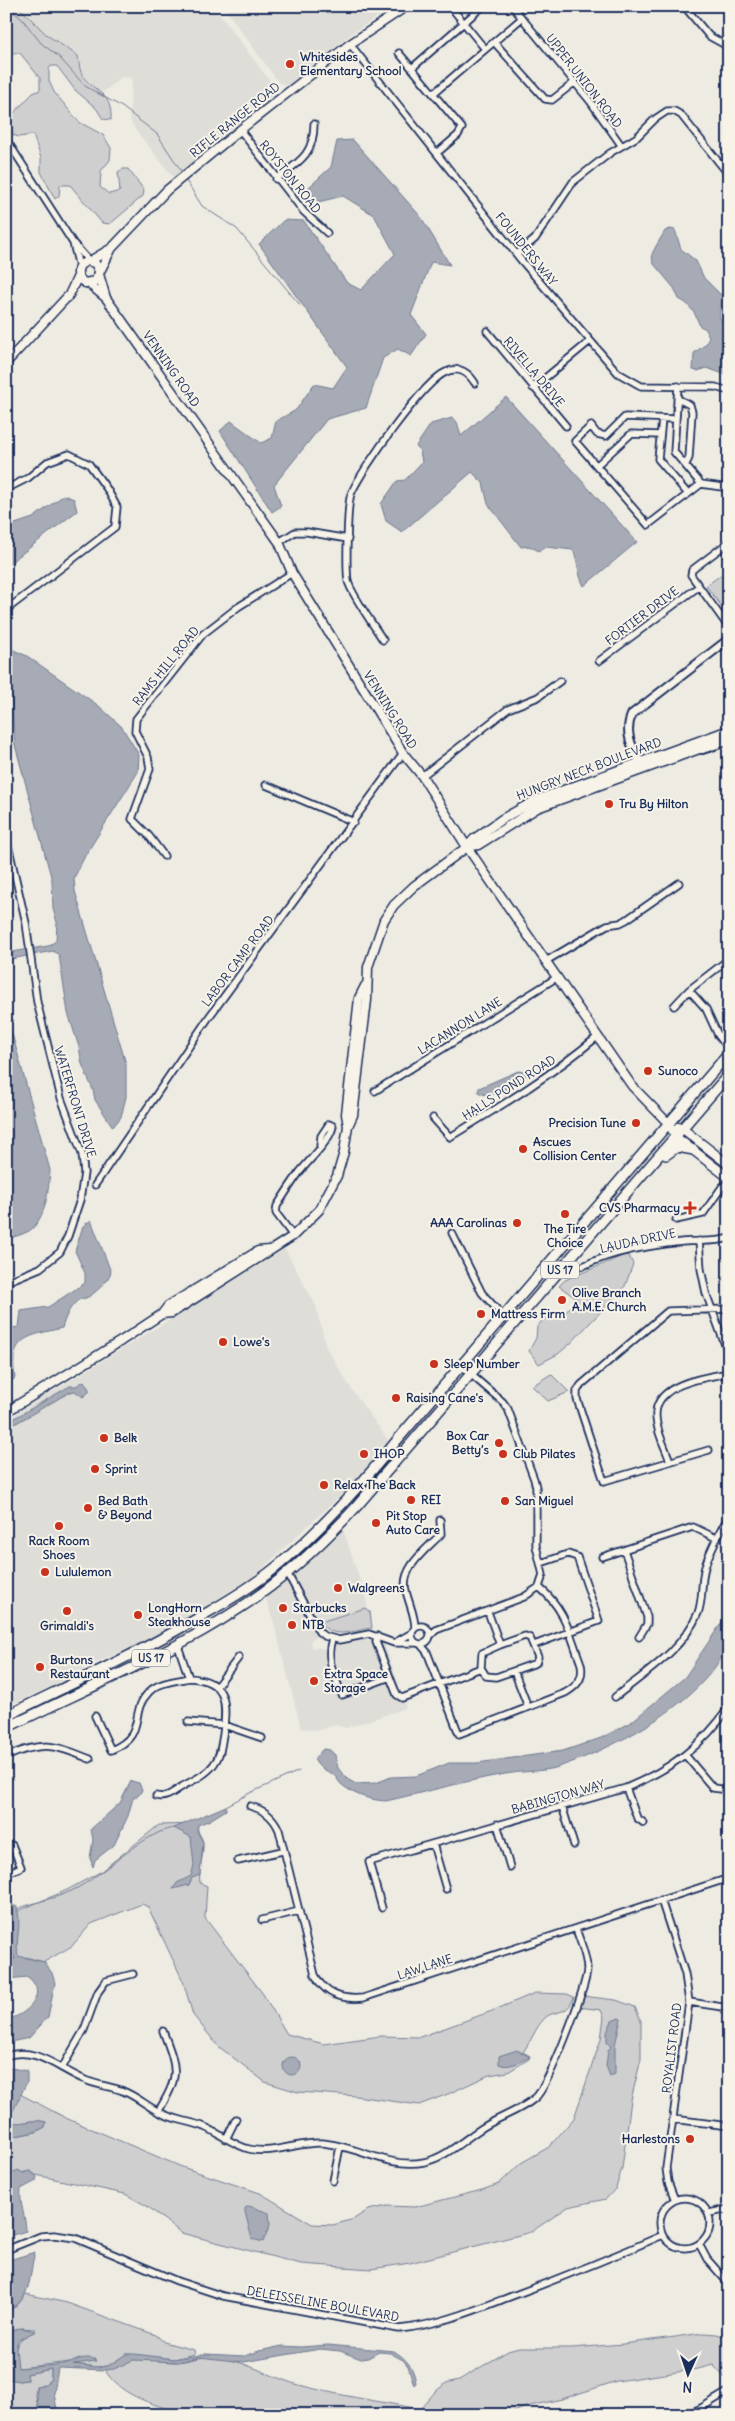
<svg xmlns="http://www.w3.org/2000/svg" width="735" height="2421" viewBox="0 0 735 2421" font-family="Delius,sans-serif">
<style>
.built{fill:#deddd8}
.green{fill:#cfcfcf;stroke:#757f96}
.water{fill:#a6abb5;stroke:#6e7992}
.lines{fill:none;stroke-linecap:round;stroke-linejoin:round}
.stream{stroke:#6e7992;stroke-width:1}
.minor-casing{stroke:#1b2f5e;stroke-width:9}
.tertiary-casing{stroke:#1b2f5e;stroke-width:11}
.secondary-casing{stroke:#1b2f5e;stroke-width:11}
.trunk-casing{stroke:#1b2f5e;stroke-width:12}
.motorway-casing{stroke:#1b2f5e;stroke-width:14}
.minor{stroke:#f7f3e8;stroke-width:5.5}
.tertiary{stroke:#f7f3e8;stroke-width:7}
.secondary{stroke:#f7f3e8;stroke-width:8}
.trunk{stroke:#f7f3e8;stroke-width:9}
.motorway{stroke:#f7f3e8;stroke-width:10}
.poi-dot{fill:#c8321e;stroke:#f7f3e8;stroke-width:2}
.labels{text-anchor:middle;stroke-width:4;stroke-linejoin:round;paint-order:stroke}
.shield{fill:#f7f3e8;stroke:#5d6a87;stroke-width:1}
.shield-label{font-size:11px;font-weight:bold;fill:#1b2f5e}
.poi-label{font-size:12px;font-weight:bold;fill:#1b2f5e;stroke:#f7f3e8;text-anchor:start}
.street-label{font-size:12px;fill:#1b2f5e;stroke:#f7f3e8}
</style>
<rect width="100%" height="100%" fill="#eeebe2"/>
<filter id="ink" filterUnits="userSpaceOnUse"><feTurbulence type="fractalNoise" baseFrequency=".02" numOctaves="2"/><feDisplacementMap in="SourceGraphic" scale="10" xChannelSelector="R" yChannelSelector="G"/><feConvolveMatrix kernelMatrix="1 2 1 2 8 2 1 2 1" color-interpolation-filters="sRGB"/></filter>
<g filter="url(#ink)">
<!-- built -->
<path class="built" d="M18,6h195l64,84 -1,4 -99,83h-4l-39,-49 -5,-11 3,-39 -10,-1 -19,15 -10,-6 -12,-14 -3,-16 -31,-21z
M223,6h171l-40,26 -66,53 -9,-2z
M285,1249l31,57 10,41 26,43 36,50 -2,6 -31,36 -102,95 -97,59 -66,29 -33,19 -51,23v-287z
M343,1529l24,73v7l-55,16 4,12 -6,4 1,6 14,2 3,-5h14l23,-6 19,4 22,66 -60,20 -10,-3 -16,5 -16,-1 -3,-1 -28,-109 -8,-22z"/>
<!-- green -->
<path class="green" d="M6,6h12l29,29 31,21c1,5 1,11 3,16 9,20 32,18 30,48l-8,-1 -7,-11 -21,-18 -18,-24h-6l-2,3v12l5,11 25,30 24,13 8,13 -1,12 -9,11 -1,16 9,7 11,-3 -2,-19 5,-3h5l16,21 -1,6 -33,28 -8,-1 -32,-38h-10l-1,11 -4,3 -14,-27v-14l-8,-23 -14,2 -6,-2 -4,-17 24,-25 7,-3v-12l-20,-25h-7l-7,3z
M729,569v47l-23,-30z
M625,1255l4,1 4,8 -8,22 -55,58 -12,10 -19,10 -10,-13 7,-13 1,-11 13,-16 10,8 17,-20 -18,-13 6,-6z
M551,1374l18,18 -21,9 -16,-15z
M365,1608l5,4 2,16c-18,2 -40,13 -52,-6z
M198,1824c-2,9 4,11 5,19 1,13 -5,27 -3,40l7,3 -2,32 58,76 24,40 37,10 57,-8 39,1 72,-26 43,-18 32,1 7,3c-7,21 -20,11 -30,22 -9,9 -13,23 -21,33l7,4 -1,3 -21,13 -19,3 -41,19 -29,11 -63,-9 -58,-4 -33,-10 -47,-36 -25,-31 -10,-34 -35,-74 -6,-3 -51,20 -19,22 -28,16 -18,-5 -20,3v-44l61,-26 33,-18 59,-47z
M582,1996l34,4 19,7 6,14v38l-10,41 -9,68 -6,20 -10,11 -38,8 -37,25 -121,31 -39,6 -70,-5 -120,-31 -34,-27 -22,-12 -89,-19 -6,-4 -24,5v-38l30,-6 9,-5 1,-5c-15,-4 -22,3 -35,1l-1,-6 10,-23 48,25 114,48 78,26 52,31 21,1 21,-6 14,-9 19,-4 28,1 67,-17 17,-6 22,-21 28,-16 25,-29 27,-79 3,-22 -3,-7 -22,-3z
M26,2294l41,9 89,32 8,7 30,8 1,4 -21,5 -47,-5 -19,12 -11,1 -24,-3 23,-5 -78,9c-7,-17 -1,-31 16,-36l1,-3 -14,-1 -15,8v-24l11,-6z
M703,2333l14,1 12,4v44l-16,-17 -15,4 -81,12 -55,18 -37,8 -17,8h-321c-29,-10 -66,-17 -82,-45 10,-2 18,-9 28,-10 14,-2 28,2 42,2 13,0 24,-6 38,-5 28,2 52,17 79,26 42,12 85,18 128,26l15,-17 11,-9 13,-3 49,-29 11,-3h53l51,-4z
M51,2369v10l-7,6 -8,1 -1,4 4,25h-32l-1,-30 3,-6 10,2 9,-1 -1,-6z"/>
<!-- water -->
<path class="water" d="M353,140l68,77 29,48 -19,-3 -20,53 15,19 -15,22 -13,-7 -15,9 -17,50 -39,11 -53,66 7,21 -9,6 -52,-81 11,-10 30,22 11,-5 4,-17 20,-11 18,-26 19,4 14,-21 -88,-123 25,-24 20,1 43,62 14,7 34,-36 -21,-39 -31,-19 -25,6 -10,-14 23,-21 6,-26z
M670,229l5,1 6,19 15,12 8,17 19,19c-2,13 -9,22 6,30v49l-22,-8 -9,3 -5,-1 1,-17 12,-9 3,-7 -3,-8 -6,-3 -6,-14 -8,-9 -7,-4 -5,-11 -21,-25 -1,-9 4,-8 9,-15z
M506,397l131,145 -53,44c-7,-13 -5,-23 -11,-36l-27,-3 -7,4 -10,-5 -8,1 -33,-43 -5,-21 -11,-11 -70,60 -16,-11 -5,-17 16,-23 8,-1 17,-18 -2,-11 -4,-5 15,-22 21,-6 5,4 4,14z
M64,495l10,4 3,12 -71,55v-39l27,-9z
M9,648l18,8 72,50 23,21 17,28 -1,17 -52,82 -12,24 1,13 51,173v33l-5,20 -8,10 -18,-27 -2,-10 -11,-26 -3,-17 -11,-34 -9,-58 -6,-4 -47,9v-7l42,-7 8,-5 1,-19 -4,-13 -1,-29 -37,-135 -6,-75z
M6,1012l44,158c-1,18 -4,50 -21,61 -7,4 -16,6 -23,8z
M518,1071l6,1 2,4c-10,10 -35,25 -48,16l1,-4z
M91,1220l20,52c-2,8 -17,23 -25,26 -5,1 -7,1 -11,5 -7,7 -10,16 -13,25 -33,8 -54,8 -47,50l-9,9v-58l13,-2 2,-16 27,-4 37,-24v-10l-10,-22 8,-25z
M84,1381l6,10 -7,6 -8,-6 -5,1 -64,37v-6l64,-37h6z
M729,1607c0,11 3,28 -1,38 -25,58 -116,105 -173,123 -16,4 -34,3 -50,6 -40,7 -79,18 -119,27 -16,-1 -30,-5 -44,-16 -3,-2 -4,-6 -7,-9 -9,-7 -16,-6 -21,-17l9,-10 7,1 5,5 3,13 9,11 9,5 20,-1 15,-6 25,-1 33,-13h28l86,-12 38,-13 29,-15 55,-46 41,-61z
M131,1781l8,2 3,7 -3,5 -6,3 -5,18 -14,29 -19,15 -2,7 -3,-9 3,-18 -2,-11 29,-26z
M226,1806v4l-16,10 -12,5 -1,6 6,11 -3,33 -8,3 -3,7 -16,4 4,-6 14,-7 3,-11 -3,-28 -17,-9z
M12,1905l5,2c5,17 -2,34 1,49l26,6 8,11 3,10 -7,34 -19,21 -23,5v-23c19,-4 44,-25 22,-43l-22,2v-19l9,-1 -4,-12 1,-36 -4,2 -2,5v-10z
M619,2018l2,1 -6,26v29l-5,2 -4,-10 2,-16 3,-3 -4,-5v-10l5,-11z
M517,2050l13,7c-9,4 -21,12 -31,7v-8z
M283 2066a9 9 0 1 1 18 0a9 9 0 1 1-18 0Z
M6,2067l21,4v11l-17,35 1,5c13,3 20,-4 35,0l-1,5 -10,5 -29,6z
M18,2170l5,3 7,-2 7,6 -1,4 -15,8c-2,15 5,28 5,42l-20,6v-61z
M249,2206l20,7 1,12 -7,17 -11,-3 -7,-27v-4z
M35,2252c-7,25 -1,45 -29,60v-51z
M21,2328l15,3 -18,9 -2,8 2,20c13,-1 37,-2 48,-5 10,-2 22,-9 31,-2l-24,3 24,3 11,-1 18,-12h9l39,5 32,-5 39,2 14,-5 23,-5 19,1 27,-2 66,6c13,8 20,17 22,32l-2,2 -6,-19 -5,-6 -13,-7 -11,-1 -11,6 -7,1 -21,-8 -20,-2 -76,13 -45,-5 -21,5 -45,-2 -19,9 -9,1 -47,-2 -4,25 4,22h-19l-3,-29 8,-1 7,-6v-10l-24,5 1,6 -9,1 -10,-2 -3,6v-49l8,-7z"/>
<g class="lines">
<!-- stream -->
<path class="stream" d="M7,6l16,14 18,23 18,14 26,29 37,21 35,27 25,38
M185,179l17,27 35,23 63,76
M226,1806l24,-13 49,-22
M17,1909c20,-8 43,-11 62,-22 27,-15 67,-56 95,-59"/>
<defs>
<path id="minor" d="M450,6l35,43
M512,6l78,95 31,44
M684,6l25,30 20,11
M494,42l51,57 7,1 23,-18
M350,44l171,216 97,113 23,13 74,1 14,4
M399,53l63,75 -4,7 -21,18
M412,68l71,-62
M434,93l88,-75
M240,130l64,82 23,21
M6,139l67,104
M276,179c23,-17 38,-24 38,-55
M517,254l18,-15 38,-57 37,-29 27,-16 18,-18 12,-8h7l7,4 48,60
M79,267l-6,-24 16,18
M487,331l79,95
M678,386l-4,66 27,32 21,3 7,-2
M533,388l57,-47
M678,399l12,6 2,7 -3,46 -3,6
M662,419l-4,40 30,35
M675,419l-50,-2 -19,19 -9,-2 -6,-8 -16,15 73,84 53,-41
M597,465l34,-31 29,1
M6,489l22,-11 19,-16 22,-8 20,10 18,25 10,18 -2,20 -109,83
M279,542l16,-10h12l41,7
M729,542l-37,28 -1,5 38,53
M383,640c-7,-11 -33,-48 -35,-59 -2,-12 -1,-76 3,-87 10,-24 73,-113 95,-122 13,-6 22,0 29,11
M599,661l99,-74
M422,776l86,-67 30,-12 22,-16
M266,785l88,37
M6,836l20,87 11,79 24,96 21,56 2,19 -4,27 -12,36 -8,16 -20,16 -34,14
M164,856l-15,-20 -17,-17 18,-50 -2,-12 -13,-26 1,-12 67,-85 35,-27 54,-34
M546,961l61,-36 13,-2 6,-3 53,-37
M689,990l17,19 12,26 11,14
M674,1006l15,-16 40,-31
M375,1091l181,-113
M433,1118l17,19c51,-31 102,-62 147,-100
M95,1185l114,-168 194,-264
M676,1220l27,-6 19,-27 7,-5
M452,1233l30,60 22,24
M293,1236l-17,-23 1,-7c7,-11 14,-22 22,-33 9,-12 32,-33 34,-47l-4,-2 -8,12 -1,10
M699,1241l2,28 5,24 23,63
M583,1266c31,-15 65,-20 99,-24 16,-2 32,1 47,-4
M461,1366l42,36 5,7 26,70 2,8v59l7,29 -4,12
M709,1450l-105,31 -27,-82v-8l4,-6 87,-74 61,-2
M670,1461c-5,-14 -15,-33 -14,-48 1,-30 51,-36 73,-40
M624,1550l23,67v7l-8,13
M602,1557l91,-30 23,11
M286,1571l33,61 5,4 15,4 30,-6 25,9h21
M412 1635a9 9 0 1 1 18 0a9 9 0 1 1-18 0Z
M415,1628c0,-13 -6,-24 -9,-37 -6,-23 21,-42 35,-57l-1,-14
M377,1636l-1,6 21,53 5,3 79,-30 1,-15 18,-8 -12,-33
M332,1639c-7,20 3,37 10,56l48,-18
M396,1642l16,-9
M421,1645l6,7 32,82 106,-41c12,-7 19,-14 16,-29 -12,-32 -15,-54 -42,-77l-15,10 -88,33 -6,6
M534,1645l65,-24 -22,-64 -9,-3 -27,9
M481,1668l5,8 10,1 40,-14 2,-6 -8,-19 -5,-2 -25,9
M514,1671l14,36
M216,1687l23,-30
M615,1697c30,-24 68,-47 83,-84 5,-13 3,-28 6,-42 4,-19 16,-38 25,-56
M95,1716l16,34c37,-15 17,-37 38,-58 9,-10 28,-11 40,-14
M188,1722l36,3 38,13
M686,1756l27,32 16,2
M6,1757c37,-17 48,-12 84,2
M626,1788l11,30 7,5
M156,1796c11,3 18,-5 27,-10 11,-6 24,-12 31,-22 7,-9 7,-19 9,-29 4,-32 5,-55 -34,-57l-11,-32
M250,1806c14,4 23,10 29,24l36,145c10,20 27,25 48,23l366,-120
M562,1806l12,39
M497,1824l13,43
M433,1844l13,45
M6,1845h6l9,22 -15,7
M238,1861l44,-10
M661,1900l24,74 4,28 -23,166 2,14 7,18
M382,1908l-13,-46 257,-74c43,-18 77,-42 103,-81
M262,1920l37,-9
M689,2002l40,6
M6,2056c30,-10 51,12 77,23 12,6 27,7 40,12 13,5 24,15 36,21 14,8 31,9 46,15 16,7 28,18 44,22 24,6 48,-7 72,-6 36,2 66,26 103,19 21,-4 38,-21 55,-32 18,-13 40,-18 56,-32 13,-10 52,-112 52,-129 0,-13 -7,-28 -11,-40
M62,2068l22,-38 14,-38 8,-11 27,-7
M158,2112c22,-37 20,-41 5,-81
M673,2119l56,7
M226,2139l10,-20
M333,2181l7,-34
M660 2223a25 25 0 1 1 50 0a25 25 0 1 1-50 0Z
M709,2213l20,-4
M699,2244l8,15 22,25
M6,2250l35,-14 13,-1 21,3 102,43 46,15 176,33c40,-4 76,-19 113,-33 51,-19 101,-39 151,-61
M683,2415l18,-7 28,-17"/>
<path id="tertiary" d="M643,767c-10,-18 -20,-33 -11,-53l97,-75"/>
<path id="secondary" d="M90,261l22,-13 55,-58 73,-60 110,-86 57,-38
M99,271l-4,-8 -8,-2 -7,4c-4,7 -2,14 5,18l10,-2 17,-33
M99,274l7,24
M88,283l18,15 173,244 13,31 111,180 19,23 45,71 165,239 37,38 7,13 53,41
M6,363l63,-68 9,-19
M467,847l11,-2 59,-37 165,-60
M348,1126l5,-11 14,-115 1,-33 16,-47 10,-15 20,-19 53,-39 7,-8 28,-20 34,-19 193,-70
M678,1127l5,2 46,36
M162,1314l10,-1 121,-77 26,-26 18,-34 7,-24 4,-26 -2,-12 13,-116 6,-12
M6,1412l115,-71 41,-27 6,-8 90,-55 11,-1"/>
<path id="trunk" d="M666,1155l11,-8 17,3
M6,1716c67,-33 135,-64 199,-102 26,-15 53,-31 76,-51 44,-37 81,-79 117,-124l331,-386
M6,1728c79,-39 161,-72 234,-120 42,-27 83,-65 117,-102l372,-432"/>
<path id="motorway" d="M702,748l27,-9"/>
</defs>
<!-- minor casing -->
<use href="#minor" class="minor-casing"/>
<!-- tertiary casing -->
<use href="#tertiary" class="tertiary-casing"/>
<!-- secondary casing -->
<use href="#secondary" class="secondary-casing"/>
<!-- trunk casing -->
<use href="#trunk" class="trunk-casing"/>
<!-- motorway casing -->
<use href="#motorway" class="motorway-casing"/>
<!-- minor -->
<use href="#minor" class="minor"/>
<!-- tertiary -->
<use href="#tertiary" class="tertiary"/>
<!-- secondary -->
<use href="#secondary" class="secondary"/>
<!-- trunk -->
<use href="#trunk" class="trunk"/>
<!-- motorway -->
<use href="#motorway" class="motorway"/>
</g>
</g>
<!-- markers -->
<g class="poi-dot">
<circle cx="290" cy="64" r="5"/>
<circle cx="609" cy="804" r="5"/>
<circle cx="648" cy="1071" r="5"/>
<circle cx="636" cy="1123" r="5"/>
<circle cx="523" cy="1149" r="5"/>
<path d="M687.5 1200.5h5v5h5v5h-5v5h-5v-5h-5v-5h5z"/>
<circle cx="565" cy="1214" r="5"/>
<circle cx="517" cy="1223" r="5"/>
<circle cx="562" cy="1300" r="5"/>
<circle cx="481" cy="1314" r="5"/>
<circle cx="223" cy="1342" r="5"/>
<circle cx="434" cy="1364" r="5"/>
<circle cx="396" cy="1398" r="5"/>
<circle cx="104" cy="1438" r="5"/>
<circle cx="499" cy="1443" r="5"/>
<circle cx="364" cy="1454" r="5"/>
<circle cx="503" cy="1454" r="5"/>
<circle cx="95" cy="1469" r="5"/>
<circle cx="324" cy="1485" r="5"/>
<circle cx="411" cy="1500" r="5"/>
<circle cx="505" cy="1501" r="5"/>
<circle cx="88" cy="1508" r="5"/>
<circle cx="376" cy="1523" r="5"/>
<circle cx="59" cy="1526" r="5"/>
<circle cx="45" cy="1572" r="5"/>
<circle cx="338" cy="1588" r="5"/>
<circle cx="283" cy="1608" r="5"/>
<circle cx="67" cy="1611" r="5"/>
<circle cx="138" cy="1615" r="5"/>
<circle cx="292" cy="1625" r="5"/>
<circle cx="40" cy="1667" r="5"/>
<circle cx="314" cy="1681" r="5"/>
<circle cx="690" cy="2139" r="5"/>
</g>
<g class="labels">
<!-- shield labels -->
<g class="shield">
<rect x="541" y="1261.5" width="38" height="17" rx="4"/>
<rect x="132" y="1649.5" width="38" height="17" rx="4"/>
</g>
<g class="shield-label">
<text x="560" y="1274">US 17</text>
<text x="151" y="1662">US 17</text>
</g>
<!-- poi labels -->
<g class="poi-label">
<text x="300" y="61">Whitesides<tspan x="300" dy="14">Elementary School</tspan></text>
<text x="619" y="808">Tru By Hilton</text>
<text x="658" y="1075">Sunoco</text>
<text x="626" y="1127" text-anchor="end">Precision Tune</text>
<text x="533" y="1146">Ascues<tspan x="533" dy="14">Collision Center</tspan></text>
<text x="680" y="1212" text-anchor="end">CVS Pharmacy</text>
<text x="507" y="1227" text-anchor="end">AAA Carolinas</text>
<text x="565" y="1233" text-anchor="middle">The Tire<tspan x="565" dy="14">Choice</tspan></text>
<text x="572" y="1297">Olive Branch<tspan x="572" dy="14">A.M.E. Church</tspan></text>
<text x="491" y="1318">Mattress Firm</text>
<text x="233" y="1346">Lowe's</text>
<text x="444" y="1368">Sleep Number</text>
<text x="406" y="1402">Raising Cane's</text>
<text x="489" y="1440" text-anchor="end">Box Car<tspan x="489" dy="14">Betty’s</tspan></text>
<text x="114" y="1442">Belk</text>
<text x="374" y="1458">IHOP</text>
<text x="513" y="1458">Club Pilates</text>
<text x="105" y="1473">Sprint</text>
<text x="334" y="1489">Relax The Back</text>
<text x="421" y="1504">REI</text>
<text x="98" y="1505">Bed Bath<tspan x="98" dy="14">&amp; Beyond</tspan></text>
<text x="515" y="1505">San Miguel</text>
<text x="386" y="1520">Pit Stop<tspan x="386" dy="14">Auto Care</tspan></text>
<text x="59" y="1545" text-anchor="middle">Rack Room<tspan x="59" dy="14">Shoes</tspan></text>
<text x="55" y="1576">Lululemon</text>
<text x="348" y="1592">Walgreens</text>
<text x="148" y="1612">LongHorn<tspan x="148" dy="14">Steakhouse</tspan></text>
<text x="293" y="1612">Starbucks</text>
<text x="302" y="1629">NTB</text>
<text x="67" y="1630" text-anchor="middle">Grimaldi's</text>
<text x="50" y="1664">Burtons<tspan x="50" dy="14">Restaurant</tspan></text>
<text x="324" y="1678">Extra Space<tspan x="324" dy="14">Storage</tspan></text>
<text x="680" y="2143" text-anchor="end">Harlestons</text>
</g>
<!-- street labels -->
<g class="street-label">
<text transform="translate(584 81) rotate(52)" y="4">UPPER UNION ROAD</text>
<text transform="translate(235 120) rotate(-39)" y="4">RIFLE RANGE ROAD</text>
<text transform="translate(290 177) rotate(51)" y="4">ROYSTON ROAD</text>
<text transform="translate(526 249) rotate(51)" y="4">FOUNDERS WAY</text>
<text transform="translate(171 369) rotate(55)" y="4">VENNING ROAD</text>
<text transform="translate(534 372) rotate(50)" y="4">RIVELLA DRIVE</text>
<text transform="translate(642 616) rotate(-37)" y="4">FORTIER DRIVE</text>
<text transform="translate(166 666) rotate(-51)" y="4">RAMS HILL ROAD</text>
<text transform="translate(390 710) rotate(58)" y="4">VENNING ROAD</text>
<text transform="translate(589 769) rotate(-21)" y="4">HUNGRY NECK BOULEVARD</text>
<text transform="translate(238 961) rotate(-53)" y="4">LABOR CAMP ROAD</text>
<text transform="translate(460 1026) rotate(-32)" y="4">LACANNON LANE</text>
<text transform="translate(509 1088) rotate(-33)" y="4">HALLS POND ROAD</text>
<text transform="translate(75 1102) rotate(73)" y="4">WATERFRONT DRIVE</text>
<text transform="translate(638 1241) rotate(-12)" y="4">LAUDA DRIVE</text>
<text transform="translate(558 1797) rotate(-16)" y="4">BABINGTON WAY</text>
<text transform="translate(425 1967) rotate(-18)" y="4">LAW LANE</text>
<text transform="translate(672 2048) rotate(-83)" y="4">ROYALIST ROAD</text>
<text transform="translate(323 2304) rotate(10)" y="4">DELEISSELINE BOULEVARD</text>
</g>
</g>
<!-- margin -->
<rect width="735" height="2421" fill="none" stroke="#f7f3e8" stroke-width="25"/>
<rect x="12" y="12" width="710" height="2396" fill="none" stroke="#1b2f5e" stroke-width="2" filter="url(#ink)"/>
<!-- north arrow -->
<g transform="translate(688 2374) rotate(183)" stroke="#f7f3e8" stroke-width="4" paint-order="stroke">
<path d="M0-4L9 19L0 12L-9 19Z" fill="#1b2f5e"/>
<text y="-8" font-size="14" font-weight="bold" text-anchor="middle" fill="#1b2f5e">N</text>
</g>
</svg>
